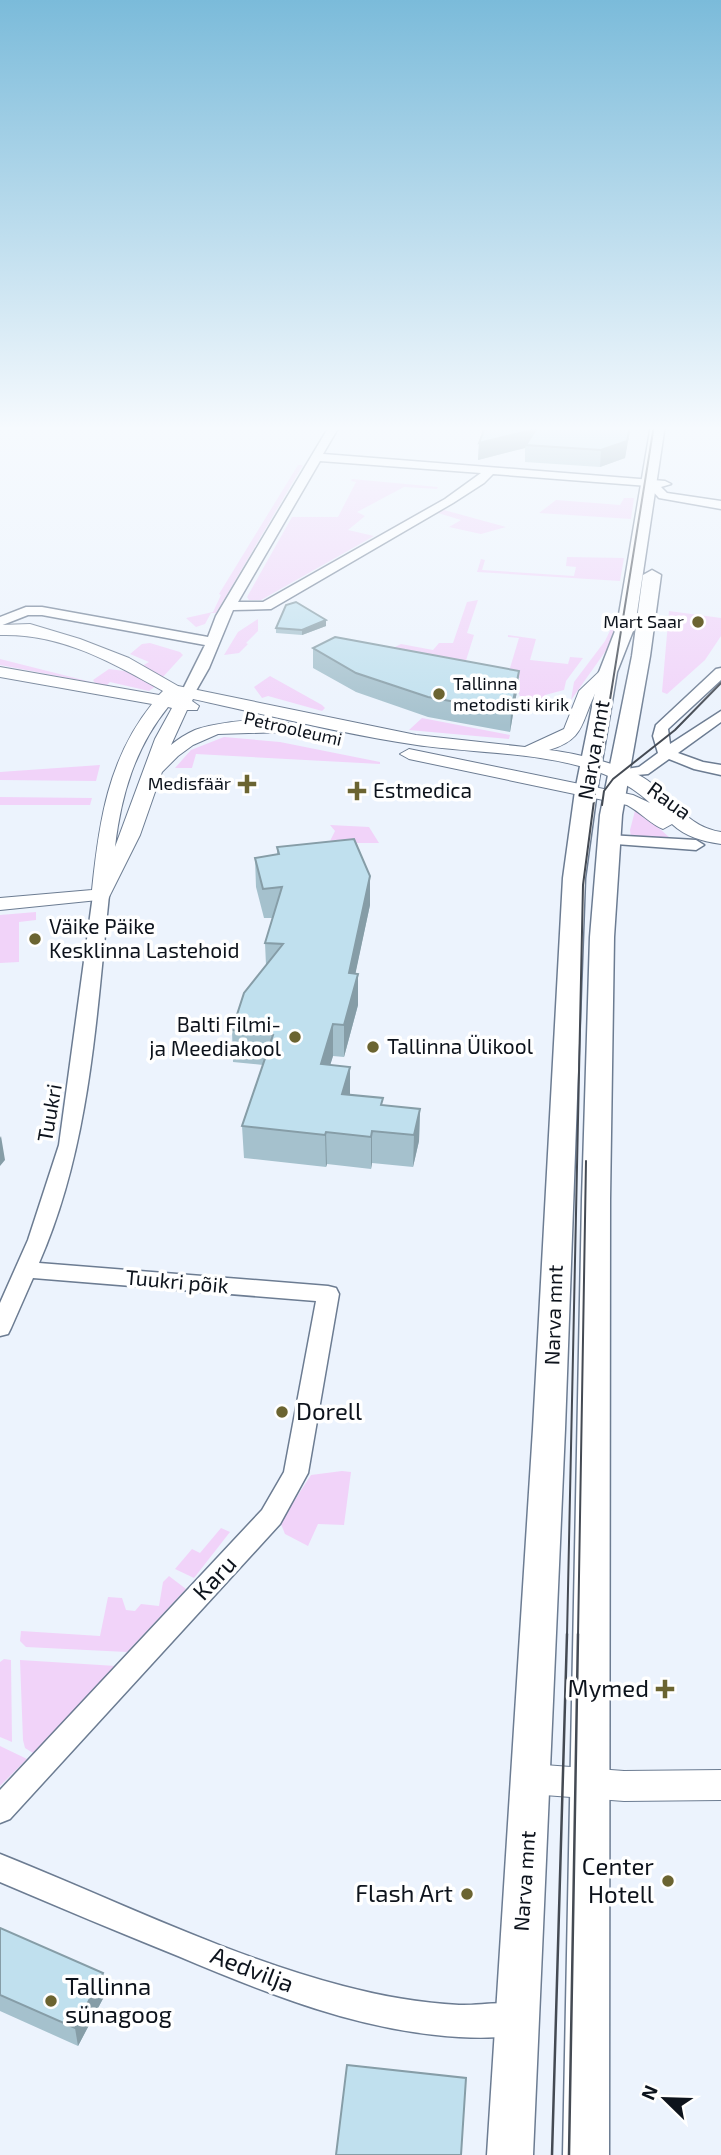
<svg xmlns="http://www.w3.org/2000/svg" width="721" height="2155" viewBox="0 0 721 2155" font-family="'Exo 2',sans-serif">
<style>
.green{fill:#f1d3f9}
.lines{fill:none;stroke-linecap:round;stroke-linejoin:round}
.minor-casing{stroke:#6c7c92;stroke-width:3}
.tertiary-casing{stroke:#6c7c92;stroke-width:2}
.secondary-casing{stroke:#6c7c92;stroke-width:3}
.minor{fill:#fff;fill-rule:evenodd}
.tertiary{fill:#fff;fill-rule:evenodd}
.secondary{fill:#fff;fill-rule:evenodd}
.tram-far1{stroke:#444a53;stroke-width:2}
.tram{stroke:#444a53;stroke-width:2.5}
.wall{fill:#a5c1cd}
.shaded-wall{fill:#869da7}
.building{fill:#c0e0ee;stroke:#869da7;stroke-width:2}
.poi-dot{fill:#6b6431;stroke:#fff;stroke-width:2.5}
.labels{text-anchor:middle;stroke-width:7;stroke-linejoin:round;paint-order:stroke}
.far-poi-label{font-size:18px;fill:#0d131c;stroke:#fff;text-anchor:end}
.far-street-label{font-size:18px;fill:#0d131c;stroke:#fff}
.street-label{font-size:21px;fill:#0d131c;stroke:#fff}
.poi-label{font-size:21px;fill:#0d131c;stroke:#fff;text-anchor:start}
.near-poi-label{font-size:24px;fill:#0d131c;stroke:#fff;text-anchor:end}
.near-street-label{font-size:24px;fill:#0d131c;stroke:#fff}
</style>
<rect width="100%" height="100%" fill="#ecf3fd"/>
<!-- green -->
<path class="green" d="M298,465h5l-87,148h-5l-6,11 -9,3 -10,-9 27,-6 8,-17 -2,-1z
M352,479l86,8 -1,2 -33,-2 -47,25 8,4 -17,14 26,6 -113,64h-12l-2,-3 45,-80h46l18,-35 -5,-1z
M624,498h10l-3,21 -92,-6 17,-13 64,5z
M444,510l62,17 -25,7 -32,-7 12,-7 -23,-7z
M567,557l57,1 -4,23 -143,-9 4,-13 4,1 -3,10 92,6 2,-9 -10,-1z
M478,600l-11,33 7,2 -11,35 26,-3 21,1 9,-30 -11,-1v-2l28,4 -6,21 38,4 2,-7 13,1 -17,23 -2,9 -19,5 -9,9 -15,-5 -3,-8 2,-13 -75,-6 -52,-24 8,-4 32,6 6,-7h14l14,-41z
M669,611l52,7v18l-16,24 -38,34 -5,-2z
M616,618h4l-3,17 -46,65 3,-18 31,-41z
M258,619v12l-12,12 2,1 -9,9 -15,2 14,-23z
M150,643l30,9 3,3 -21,23 -20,-12 7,-4 -19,-8 12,-10z
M0,659l95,24 -2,-3 16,-11 23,3 24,14 -7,5 -39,-9 -3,3 39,8 -146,-28z
M270,676l52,29 3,3 -3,3 -54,-15 -6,2 -8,-11z
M422,718l88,17 -1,4 -100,-9z
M224,737l56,5 100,20v2l-184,-10 -4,14h-17l16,-18z
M100,765l-4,16 -96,-1v-8z
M0,797l92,1 -2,7h-90z
M636,807l35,32 -40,-1 -1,-8z
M330,825l39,2 10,16h-50l6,-12z
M36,912v8l-17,2v40l-19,1v-48z
M342,1471l9,1 -7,53 -26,-1 -10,22 -23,-12 -4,-10 2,-6 28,-43z
M221,1528l9,4 -36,46 -19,-9 17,-20 8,4z
M169,1576l17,13 -59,63 -101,-5 -6,-6 1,-10 79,5 8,-39 14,1 4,12 9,1 6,-7 18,2 4,-24z
M4,1659l7,1 1,82 -12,-5v-75z
M20,1660l96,6 -83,87 -8,-5 -2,-8z
M0,1746l27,13 -27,27z"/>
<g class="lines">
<defs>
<path id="minor" d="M330,425h10l-17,29 342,27 6,3 -10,3 6,6 54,8v8l-62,-11 -11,-12 -155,-12 -9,9 -31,20 -182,106 -38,1 -24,58 -16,28 -5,1 -7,-4 24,-48 -163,-30h-14l-28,11v-9l26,-10h16l166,30 8,-21zM320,461l161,12 -36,26 -182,103h-25z
M721,668v12l-53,49 2,15 51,-33v11l-43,31 25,9 18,3v10l-27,-6 -25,-10 -21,15 -34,3 -3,-3 3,-3 25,-4 19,-14 -5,-17 3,-11 60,-56z
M608,835l88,5 8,5 -8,5 -94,-7 -2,-3z
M101,890l8,5c-13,124 -19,252 -70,368l289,23 8,2 3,6 -31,179 -28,51 -270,295 -10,4v-33l262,-280 22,-38 32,-171 -283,-23 -22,50 -3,6 -8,2v-33l28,-63 31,-95 34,-250z
M0,1854c113,45 225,101 343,132 38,10 77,17 116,19 22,1 47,-6 68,3l5,11 -5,11c-20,9 -46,8 -68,7 -100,-6 -191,-43 -281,-81 -60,-24 -119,-49 -178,-74z"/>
<path id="tertiary" d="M30,624l50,15 49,19 49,28 238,49 109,12 39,-18 15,-38 23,-22h12l2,3 -2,3c-7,6 -17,13 -20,21 -13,27 -10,44 -45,54 26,3 77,15 98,30 27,19 40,47 74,52v12c-19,-3 -35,-7 -49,-20l-9,5c-10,-3 -24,-18 -36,-24l-218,-46 -9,-5 9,-5 224,46 17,8c-56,-54 -160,-47 -233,-58 -75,-11 -150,-30 -224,-46l-1,2 7,5 -2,4h-10l-16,35c7,-6 15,-11 24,-15 17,-7 86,-17 99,-3l-9,5 -67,2 -25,11 -15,11 -16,16 -22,63 -32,64 -108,11v-12l92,-8c7,-68 16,-131 60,-186l-152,-27v-10l159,28 4,-4c-51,-29 -103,-58 -163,-56v-10zM168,707l4,1 -17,31 -40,108c6,-52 20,-99 53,-140z
M531,1764l93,7 97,-1v30l-97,1 -93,-7 -12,-4 -5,-11 5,-11z"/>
<path id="secondary" d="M651,425h14l-30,201 -18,46 -20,119 -12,87 -20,551 -32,726h-46l46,-726 30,-551 12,-87 24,-119 18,-46z
M652,570l9,5 -11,81 -28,159 -8,122 -4,262 -1,956h-46l19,-956 8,-262 10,-122 32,-159 11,-81z"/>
</defs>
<!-- minor casing -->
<use href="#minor" class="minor-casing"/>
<!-- tertiary casing -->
<use href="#tertiary" class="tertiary-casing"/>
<!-- secondary casing -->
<use href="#secondary" class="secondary-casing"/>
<!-- minor -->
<use href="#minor" class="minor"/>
<!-- tertiary -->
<use href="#tertiary" class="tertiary"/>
<!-- secondary -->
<use href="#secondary" class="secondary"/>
<!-- tram-far1 -->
<path class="tram-far1" d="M602,805l2,-14 9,-12 62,-49 46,-47
M567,1636l16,-751 12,-92 59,-368
M578,1636l8,-475"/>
<!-- tram -->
<path class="tram" d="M552,2155l15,-521
M569,2155l9,-521"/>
</g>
<!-- wall -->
<path class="wall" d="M630,425l-5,33 -25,9 -75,-5v-14l-47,12 1,-17z
M326,626l-24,9 -26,-2v-5z
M313,648l204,43 -7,41 -82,-15 -72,-25 -43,-24z
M277,847l93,29v29l-15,69h3v31l-14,52 -11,-1 -3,9 20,30 33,10 37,4 -1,32 -6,26 -41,-4 -1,6 -44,-5 -1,3 -82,-9 -2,-32 21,-61 -30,-3 -1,-32 34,-65 -1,-22 8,-25h-9l-8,-31 -1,-29 22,-4z
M0,1928l107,63 -29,55 -78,-35z"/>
<!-- shaded-wall -->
<path class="shaded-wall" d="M630,425h1l-6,33 -25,9 1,-17z
M536,429l-10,16 -1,3 -47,12 1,-17z
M326,620v6l-24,9v-5z
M519,671l-2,20 -7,41 1,-20z
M370,876v29l-21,99v-31z
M358,974v31l-14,52v-32z
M333,1024v32l-12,39v-31z
M350,1067v31l-8,-4z
M420,1109l-1,32 -6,26 1,-32z
M372,1131v32l-1,6v-32z
M326,1132l1,32 -1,3 -1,-32z
M1,1136l4,24 -5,6v-28z
M103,1973l4,18 -29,55 -3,-18z"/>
<!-- building -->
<path class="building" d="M486,425h144l-3,16 -26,9 -75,-5 10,-16 -57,14z
M296,602l30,18 -24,10 -26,-2 10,-23z
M335,637l184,34 -8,41 -83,-15 -72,-24 -43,-25z
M354,839l16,37 -21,97 9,1 -14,51 -11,-1 -12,40 29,3 -8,27 41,4 -2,7 39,4 -6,26 -42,-4 -1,6 -45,-5 -1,3 -83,-9 31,-91 -41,-5 12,-37 39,-49 -18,-1 17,-56 -19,2 -8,-31 24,-4 -2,-7z
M0,1928l103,45 -28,55 -75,-33z
M347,2065l119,13 -5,77h-125z"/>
<!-- sky -->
<linearGradient id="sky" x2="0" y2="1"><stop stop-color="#7bbbda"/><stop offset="0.59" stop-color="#f6fafe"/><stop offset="1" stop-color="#f6fafe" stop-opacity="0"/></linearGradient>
<rect width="721" height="726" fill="url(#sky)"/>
<!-- markers -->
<g class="poi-dot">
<circle cx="698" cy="622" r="7"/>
<circle cx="439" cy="694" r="7"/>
<path d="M243.5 773.5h7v7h7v7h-7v7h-7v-7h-7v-7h7z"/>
<path d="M353.5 780.5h7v7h7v7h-7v7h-7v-7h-7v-7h7z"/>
<circle cx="35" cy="939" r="7"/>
<circle cx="295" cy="1037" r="7"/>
<circle cx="373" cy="1047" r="7"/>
<circle cx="282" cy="1412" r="7"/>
<path d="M661.5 1678.5h7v7h7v7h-7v7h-7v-7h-7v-7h7z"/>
<circle cx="668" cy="1881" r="7"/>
<circle cx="467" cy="1894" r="7"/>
<circle cx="51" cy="2001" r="7"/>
</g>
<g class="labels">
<!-- far-poi labels -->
<g class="far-poi-label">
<text x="684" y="628">Mart Saar</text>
<text x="453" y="690" text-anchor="start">Tallinna<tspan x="453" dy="21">metodisti kirik</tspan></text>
<text x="231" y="790">Medisfäär</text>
</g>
<!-- far-street labels -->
<g class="far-street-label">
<text transform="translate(293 729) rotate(13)" y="6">Petrooleumi</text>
</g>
<!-- street labels -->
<g class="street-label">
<text transform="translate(594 750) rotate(-80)" y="7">Narva mnt</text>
<text transform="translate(669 801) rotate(36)" y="7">Raua</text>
<text transform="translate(50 1113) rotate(-80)" y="7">Tuukri</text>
<text transform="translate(177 1282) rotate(5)" y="7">Tuukri põik</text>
<text transform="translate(554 1315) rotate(-88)" y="7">Narva mnt</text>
<text transform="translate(525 1881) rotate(-86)" y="7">Narva mnt</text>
</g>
<!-- poi labels -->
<g class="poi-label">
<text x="373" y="798">Estmedica</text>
<text x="49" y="934">Väike Päike<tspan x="49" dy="24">Kesklinna Lastehoid</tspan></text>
<text x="281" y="1032" text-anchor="end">Balti Filmi-<tspan x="281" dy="24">ja Meediakool</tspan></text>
<text x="387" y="1054">Tallinna Ülikool</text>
</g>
<!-- near-poi labels -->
<g class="near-poi-label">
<text x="296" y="1420" text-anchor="start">Dorell</text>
<text x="649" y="1697">Mymed</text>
<text x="654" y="1875">Center<tspan x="654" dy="28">Hotell</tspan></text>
<text x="453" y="1902">Flash Art</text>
<text x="65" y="1995" text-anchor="start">Tallinna<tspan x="65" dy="28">sünagoog</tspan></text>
</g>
<!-- near-street labels -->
<g class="near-street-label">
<text transform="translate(215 1578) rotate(-47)" y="8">Karu</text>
<text transform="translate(252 1970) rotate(21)" y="8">Aedvilja</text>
</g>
</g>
<!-- north arrow -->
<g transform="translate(665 2099) rotate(293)" stroke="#ffffff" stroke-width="5" paint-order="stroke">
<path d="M0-5L12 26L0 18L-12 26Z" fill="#0d131c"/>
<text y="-10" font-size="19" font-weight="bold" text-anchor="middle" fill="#0d131c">N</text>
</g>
</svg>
